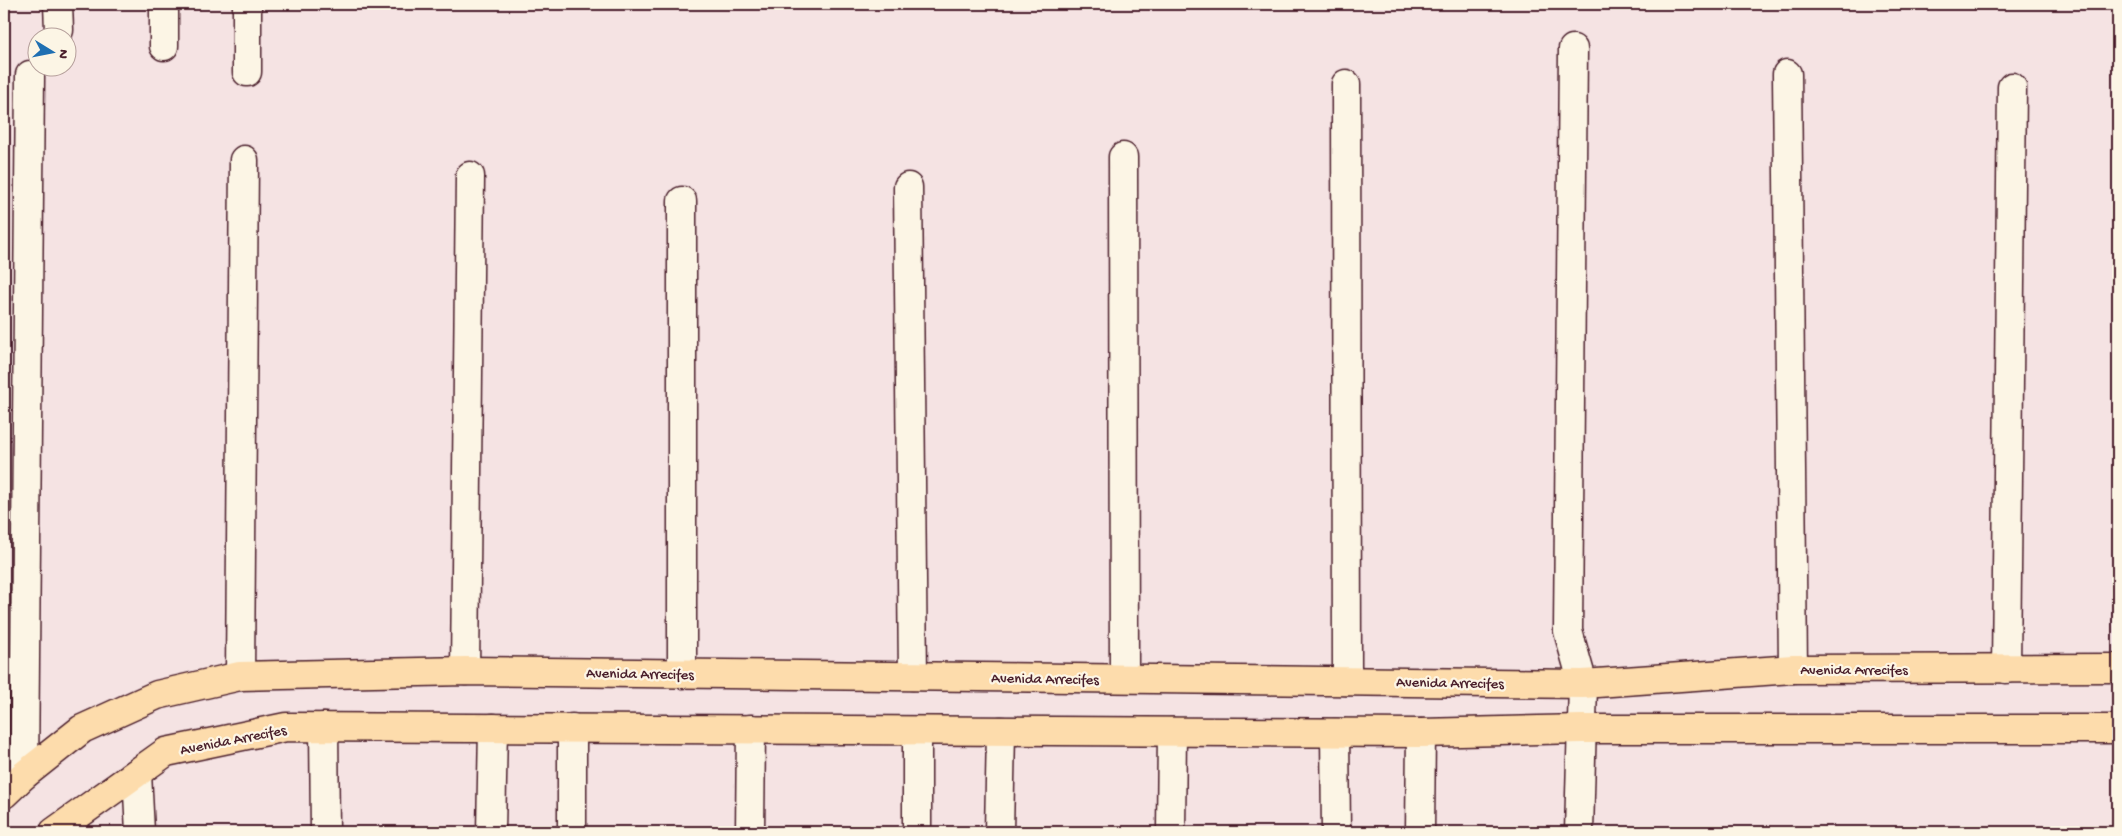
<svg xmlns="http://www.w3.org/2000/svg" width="2122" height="836" viewBox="0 0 2122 836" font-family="'Gochi Hand',sans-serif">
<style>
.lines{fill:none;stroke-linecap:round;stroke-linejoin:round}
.minor-casing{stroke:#4a1f2b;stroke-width:31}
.major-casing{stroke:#4a1f2b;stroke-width:31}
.minor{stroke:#fcf5e5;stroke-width:28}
.major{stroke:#fddcac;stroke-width:28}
.labels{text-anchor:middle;stroke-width:4.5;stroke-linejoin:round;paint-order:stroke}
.street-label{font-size:15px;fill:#4a1f2b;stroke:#fcf5e5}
</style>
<rect width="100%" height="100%" fill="#f5e3e3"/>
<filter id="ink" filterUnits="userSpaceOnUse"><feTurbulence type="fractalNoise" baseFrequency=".02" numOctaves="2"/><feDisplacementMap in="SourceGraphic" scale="10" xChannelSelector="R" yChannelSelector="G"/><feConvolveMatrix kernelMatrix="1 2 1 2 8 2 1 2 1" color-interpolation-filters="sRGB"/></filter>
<g filter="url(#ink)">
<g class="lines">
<defs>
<path id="minor" d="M58,4l1,26
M247,4v68
M164,46v-42
M1573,49l-5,582 15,53 -4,148
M1787,74l6,595
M1346,84l1,597
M1123,157l1,521
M908,187l5,489
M682,201v473
M2006,669l6,-582
M465,671l5,-495
M240,676l4,-516
M324,727l1,105
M917,731v101
M1335,733l1,99
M137,773l3,59
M24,775l6,-700
M491,832l2,-104
M572,832v-104
M750,832l1,-103
M999,832l2,-101
M1171,832l1,-100
M1420,832l1,-99"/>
<path id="major" d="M4,794l20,-19 58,-46 75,-34 83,-19 225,-5 1118,13 210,-15 325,-1
M54,832l112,-80 120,-25 1135,6 160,-4h537"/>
</defs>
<!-- minor casing -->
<use href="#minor" class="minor-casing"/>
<!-- major casing -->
<use href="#major" class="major-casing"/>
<!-- minor -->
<use href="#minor" class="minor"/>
<!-- major -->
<use href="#major" class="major"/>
</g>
</g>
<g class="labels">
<!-- street labels -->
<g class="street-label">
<text x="1854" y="674">Avenida Arrecifes</text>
<text transform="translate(640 673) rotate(1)" y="5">Avenida Arrecifes</text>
<text transform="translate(1045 678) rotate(1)" y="5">Avenida Arrecifes</text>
<text transform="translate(1450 682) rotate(1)" y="5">Avenida Arrecifes</text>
<text transform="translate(233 739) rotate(-11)" y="5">Avenida Arrecifes</text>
</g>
</g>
<!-- margin -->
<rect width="2122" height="836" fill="none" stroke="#fcf5e5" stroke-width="20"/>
<rect x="10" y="10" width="2102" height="816" fill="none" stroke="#4a1f2b" stroke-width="2" filter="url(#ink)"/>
<!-- north arrow -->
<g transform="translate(52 52) rotate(100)"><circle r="24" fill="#fcf5e5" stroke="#b59f9b"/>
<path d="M0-4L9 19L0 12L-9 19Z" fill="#1f6fb2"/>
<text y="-8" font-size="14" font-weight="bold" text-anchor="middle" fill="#4a1f2b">N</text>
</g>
</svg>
